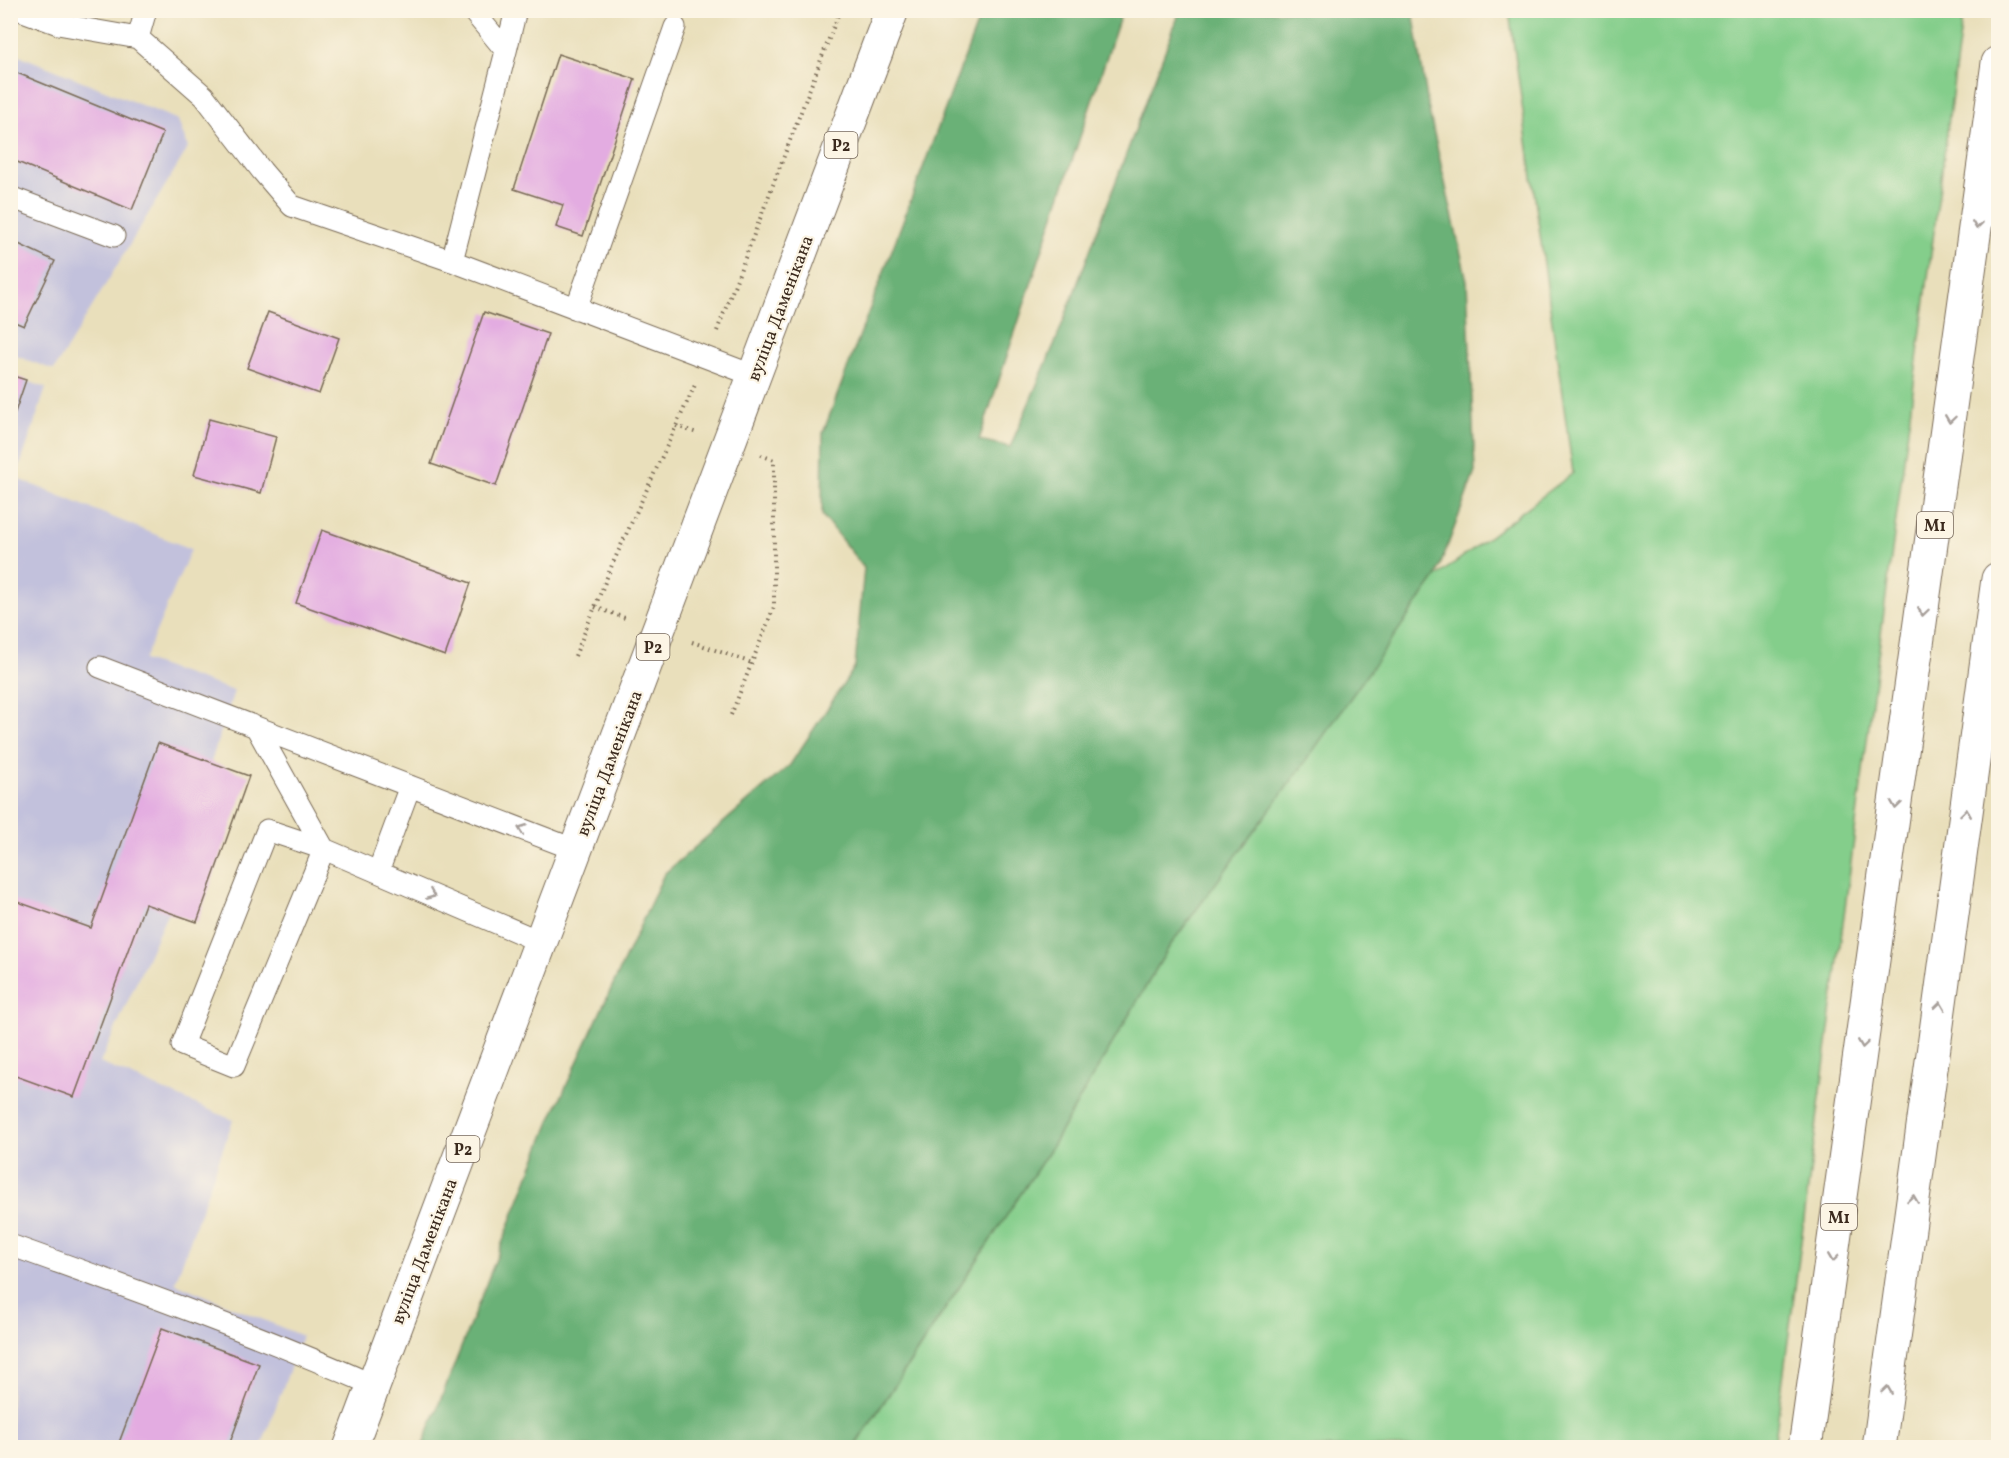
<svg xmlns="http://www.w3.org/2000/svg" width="2009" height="1458" viewBox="0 0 2009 1458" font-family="Vollkorn,serif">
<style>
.industrial{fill:#c2c1dc}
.green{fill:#84ce8b;stroke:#607c54;stroke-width:1.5}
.forest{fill:#6bb177;stroke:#536e4a;stroke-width:1.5}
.building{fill:#e3ace1}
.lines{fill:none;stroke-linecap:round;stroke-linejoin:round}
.service-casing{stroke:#786955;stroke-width:23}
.primary-casing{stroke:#786955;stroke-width:35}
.motorway-casing{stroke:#786955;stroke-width:35}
.path{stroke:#786955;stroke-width:4;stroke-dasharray:1.5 4.5;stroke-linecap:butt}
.service{stroke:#fff;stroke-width:21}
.primary{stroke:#fff;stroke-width:33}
.motorway{stroke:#fff;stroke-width:33}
.oneway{stroke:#a79f9a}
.labels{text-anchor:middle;stroke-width:4.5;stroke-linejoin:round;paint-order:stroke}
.shield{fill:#fcf5e5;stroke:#75675a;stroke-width:1.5}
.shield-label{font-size:16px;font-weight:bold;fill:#3b2a1e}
.street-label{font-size:18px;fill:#3b2a1e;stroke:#fcf5e5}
</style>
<rect width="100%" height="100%" fill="#fcf5e5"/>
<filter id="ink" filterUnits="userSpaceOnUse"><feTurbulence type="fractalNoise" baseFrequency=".0167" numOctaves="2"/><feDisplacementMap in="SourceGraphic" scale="12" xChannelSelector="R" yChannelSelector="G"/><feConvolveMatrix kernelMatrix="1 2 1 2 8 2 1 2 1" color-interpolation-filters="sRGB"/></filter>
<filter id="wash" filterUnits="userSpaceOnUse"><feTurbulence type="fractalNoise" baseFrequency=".008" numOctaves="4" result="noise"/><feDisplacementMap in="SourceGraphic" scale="24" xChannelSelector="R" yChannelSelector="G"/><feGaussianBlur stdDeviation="1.35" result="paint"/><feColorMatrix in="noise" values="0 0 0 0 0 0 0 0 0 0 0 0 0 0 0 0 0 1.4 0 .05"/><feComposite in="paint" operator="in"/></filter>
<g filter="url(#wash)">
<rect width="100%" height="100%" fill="#e9dfbb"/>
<!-- industrial -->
<path class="industrial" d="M11,52l167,68 10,28 -134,222 -43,-16z
M11,375l35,13 -30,90 175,71 -47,111 90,31 -23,71 38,14 -52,146 -29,-10 -68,151 133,57 -58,163 127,53 -41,111 -250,1z"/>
<!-- green -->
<path class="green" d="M1509,11h454l-189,1436 -920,1 195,-297 120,-204 267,-370 137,-104z"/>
<!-- forest -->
<path class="forest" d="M982,11h140l-143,429 31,7 47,-109 123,-327h233l16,100 38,170 8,191 -39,105 -133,188 -134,182 -120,204 -195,296h-432l129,-328 113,-245 126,-109 65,-98 9,-99 -42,-53 1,-82z"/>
<g id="blocks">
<!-- building -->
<path class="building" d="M558,54l77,25 -52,157 -27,-9 7,-22 -49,-16z
M10,70l153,63 -31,77 -122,-51z
M10,240l45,21 -31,65 -14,-6z
M268,312l71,26 -20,56 -72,-26z
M484,312l64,22 -52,152 -65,-22z
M10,375l16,5 -15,44h-1z
M209,419l67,18 -15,56 -67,-18z
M322,530l149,53 -26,73 -149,-53z
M158,743l91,33 -52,146 -52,-18 -71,193 -64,-23v-175l81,29z
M162,1328l97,36 -31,84h-111z"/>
</g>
</g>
<g filter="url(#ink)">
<use href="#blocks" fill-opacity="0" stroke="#786955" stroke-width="1.5"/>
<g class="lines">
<defs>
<path id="service" d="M20,10l38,14 80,14 8,-28
M472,10l34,41 -54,210 303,115
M138,38l66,58 58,75 30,35 160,55
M506,51l10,-41
M10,197l104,39
M576,309l99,-282
M100,667l476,183
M256,727l68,122
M324,849l-57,-19 -85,215 52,21 90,-217 217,93
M378,872l32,-86
M10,1245c123,44 245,88 363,140"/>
<path id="primary" d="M350,1448l542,-1438"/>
<path id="motorway" d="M1805,1448l193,-1385
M1879,1448l119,-869"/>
</defs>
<!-- service casing -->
<use href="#service" class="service-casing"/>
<!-- primary casing -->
<use href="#primary" class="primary-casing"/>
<!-- motorway casing -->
<use href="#motorway" class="motorway-casing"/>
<!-- path -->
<path class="path" d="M717,331l123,-321
M676,426l21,7
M595,607l30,11
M692,642l60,21
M575,656l37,-91 83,-180
M731,715l43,-108v-147l-13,-5"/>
<!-- service -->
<use href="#service" class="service"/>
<!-- primary -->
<use href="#primary" class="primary"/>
<!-- motorway -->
<use href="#motorway" class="motorway"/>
</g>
<!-- one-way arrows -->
<defs><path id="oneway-chevron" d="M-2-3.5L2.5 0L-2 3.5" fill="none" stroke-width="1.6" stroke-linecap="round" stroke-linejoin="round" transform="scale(1.5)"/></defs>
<g class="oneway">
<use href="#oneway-chevron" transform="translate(1977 225) rotate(98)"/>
<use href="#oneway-chevron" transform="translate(1950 419) rotate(98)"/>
<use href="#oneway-chevron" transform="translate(1923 612) rotate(98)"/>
<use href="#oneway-chevron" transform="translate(1896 805) rotate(98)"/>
<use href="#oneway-chevron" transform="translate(1966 813) rotate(-82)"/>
<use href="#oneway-chevron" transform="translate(522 829) rotate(-159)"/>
<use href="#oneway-chevron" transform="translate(431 895) rotate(23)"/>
<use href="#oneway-chevron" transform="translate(1940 1006) rotate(-82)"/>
<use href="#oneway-chevron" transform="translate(1863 1044) rotate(98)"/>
<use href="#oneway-chevron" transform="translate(1913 1199) rotate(-82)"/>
<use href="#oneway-chevron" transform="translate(1833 1258) rotate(98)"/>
<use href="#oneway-chevron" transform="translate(1887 1390) rotate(-82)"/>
</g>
</g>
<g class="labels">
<!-- shield labels -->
<g class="shield">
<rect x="824.5" y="132" width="33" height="26" rx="4.5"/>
<rect x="1917" y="512" width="36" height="26" rx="4.5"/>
<rect x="636.5" y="634" width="33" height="26" rx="4.5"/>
<rect x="446.5" y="1136" width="33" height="26" rx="4.5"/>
<rect x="1821" y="1204" width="36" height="26" rx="4.5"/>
</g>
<g class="shield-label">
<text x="841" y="151">Р2</text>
<text x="1935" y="531">М1</text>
<text x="653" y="653">Р2</text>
<text x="463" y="1155">Р2</text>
<text x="1839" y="1223">М1</text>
</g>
<!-- street labels -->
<g class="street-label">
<text transform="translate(780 308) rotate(-69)" y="6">вуліца Даменікана</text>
<text transform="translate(609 763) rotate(-69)" y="6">вуліца Даменікана</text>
<text transform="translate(424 1251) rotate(-69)" y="6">вуліца Даменікана</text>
</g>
</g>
<!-- margin -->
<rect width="2009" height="1458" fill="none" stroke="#fcf5e5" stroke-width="36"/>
</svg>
